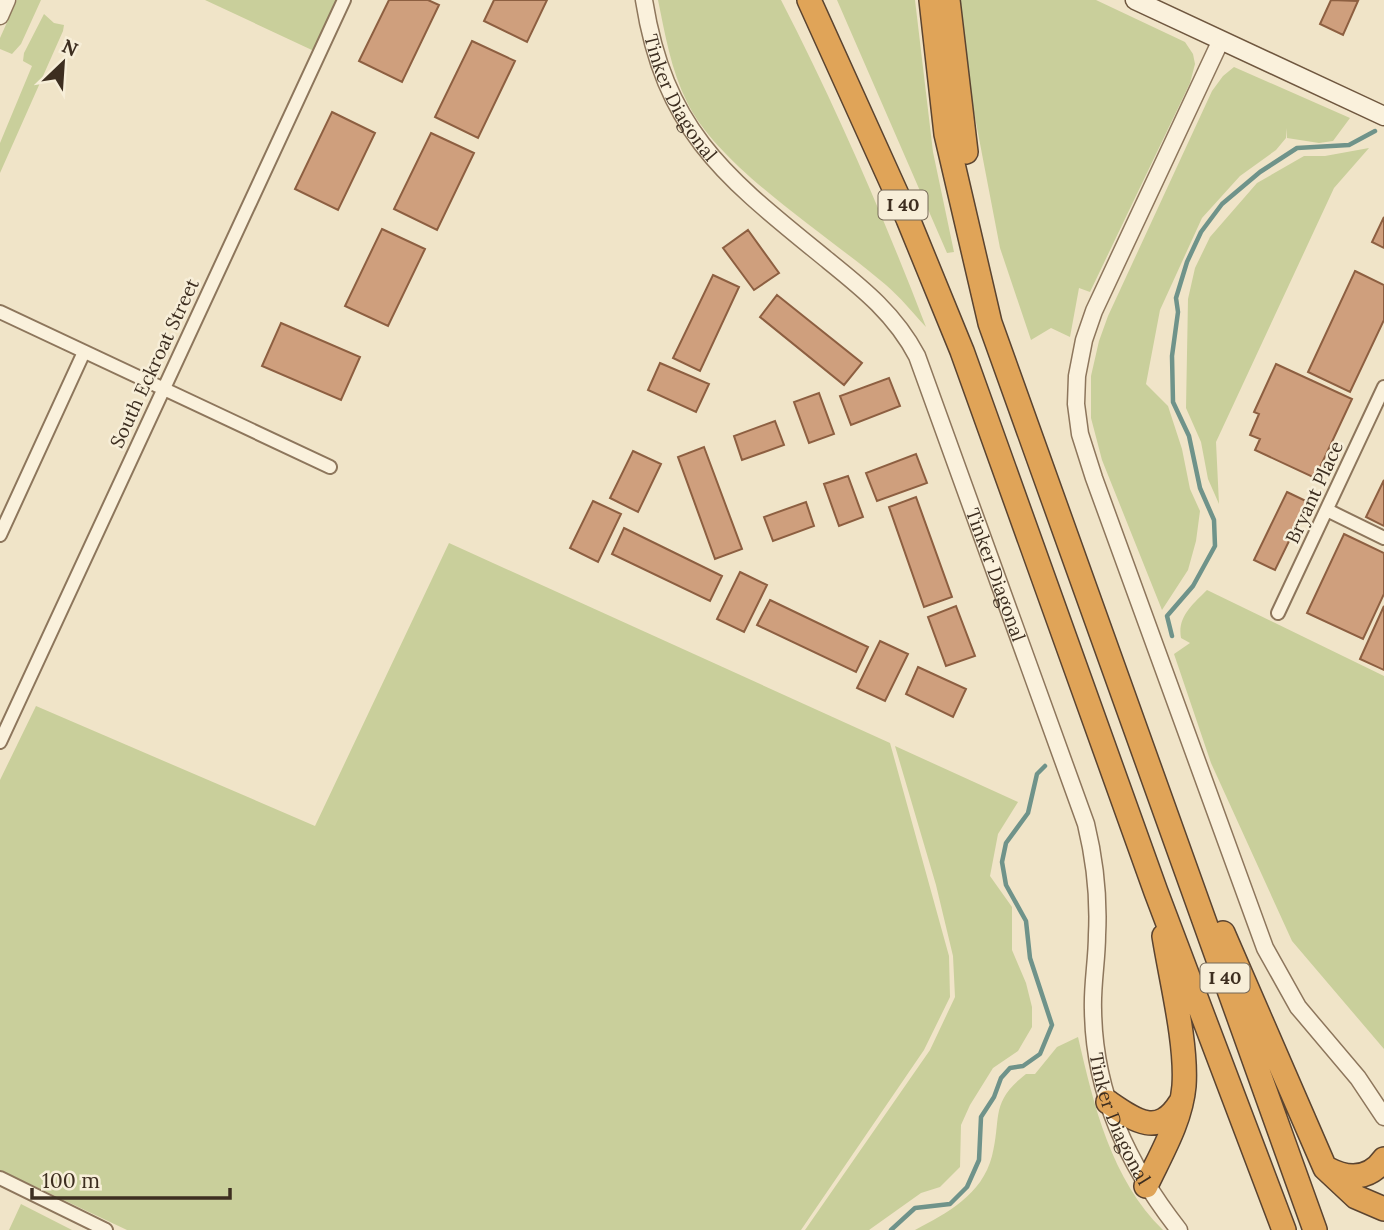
<svg xmlns="http://www.w3.org/2000/svg" width="1384" height="1230" viewBox="0 0 1384 1230" font-family="Lora,serif">
<style>
.green{fill:#c9cf9b}
.lines{fill:none;stroke-linecap:round;stroke-linejoin:round}
.stream{stroke:#6f938a;stroke-width:4.5}
.building{fill:#cf9f7d;stroke:#8d5f41;stroke-width:2}
.minor-casing{stroke:#8d765c;stroke-width:16}
.tertiary-casing{stroke:#8d765c;stroke-width:19}
.secondary-casing{stroke:#6f573f;stroke-width:21}
.motorway-casing{stroke:#5b4430;stroke-width:26}
.minor{stroke:#faf1dc;stroke-width:12}
.tertiary{stroke:#faf1dc;stroke-width:16}
.secondary{stroke:#faf1dc;stroke-width:18}
.motorway{stroke:#e0a458;stroke-width:23}
.labels{text-anchor:middle;stroke-width:5;stroke-linejoin:round;paint-order:stroke}
.shield{fill:#f7eed8;stroke:#756857;stroke-width:2}
.shield-label{font-size:18px;font-weight:bold;fill:#3d2e20}
.street-label{font-size:19px;fill:#3d2e20;stroke:#f7eed8}
</style>
<rect width="100%" height="100%" fill="#f0e4c8"/>
<!-- green -->
<path class="green" d="M17,0h24l-20,44 -9,10 -12,-5v-11z
M205,0h132l-23,51z
M658,0h123c55,107 102,215 145,327 -13,-14 -26,-30 -40,-42 -57,-49 -167,-117 -199,-183 -16,-32 -22,-68 -29,-102z
M837,0h78l18,152 21,100 -7,1z
M960,0h136l89,42 8,12 2,10 -5,19 -100,209 -11,-4 -9,49 -19,-9 -20,12 -31,-92 -27,-141z
M44,14l10,9 10,2 -1,6 -63,142v-30l32,-77 -9,-5 1,-8z
M1234,67l116,51 -17,23 -14,2 -32,-5v-10l-1,10 -10,12 -36,26 -38,42 -42,92 -14,74 22,22 14,43 8,40 10,22 -4,30 -8,29 -26,40 -60,-150 -11,-42v-42l8,-35 9,-25 104,-225 11,-15z
M1369,148l-35,40 -118,254 3,62 -11,-25 -7,-37 -15,-34 2,-109 7,-31 15,-31 47,-54 47,-27h21z
M449,543l441,200 59,213 1,41 -26,53 -123,180h-674l-127,-60v-390l36,-74 279,120z
M1207,590l177,86v373l-92,-108 -81,-178 -37,-109 16,-11 -9,-5c-4,-21 12,-34 26,-48z
M895,746l123,56 -20,32 -8,42 22,31v43l14,33 6,24v20l-14,24 -25,17 -23,37 -9,20 -1,42 -20,20 -19,6 -52,37h-64l125,-180 25,-53 -2,-41 -17,-71z
M1078,1037c16,69 33,142 85,193h-248c32,-17 67,-35 77,-74 10,-39 -3,-53 34,-82h9l22,-27z
M21,1204l51,26h-63z"/>
<g class="lines">
<!-- stream -->
<path class="stream" d="M1172,636l-5,-20 26,-30 22,-40 -1,-26 -14,-32 -11,-52 -16,-34 -1,-46 6,-44 -2,-14 11,-36 14,-30 21,-28 38,-32 37,-24 52,-3 26,-14
M891,1230l24,-22 35,-4 17,-17 12,-27 2,-43 13,-20 7,-19 9,-10 13,-2 17,-12 12,-29 -22,-67 -4,-37 -20,-36 -4,-23 4,-19 22,-30 9,-39 8,-8"/>
</g>
<!-- building -->
<path class="building" d="M389,0h39l11,5 -37,77 -43,-21z
M494,0h53l-20,42 -43,-21z
M1331,0l27,1 -15,34 -23,-11z
M472,41l43,20 -37,77 -43,-21z
M332,112l43,21 -37,77 -43,-21z
M431,133l43,20 -37,77 -43,-21z
M1384,217v31l-12,-6z
M382,229l43,20 -37,77 -43,-20z
M748,230l31,43 -25,17 -31,-42z
M1355,271l29,14v35l-34,72 -42,-20z
M713,275l26,12 -39,84 -27,-13z
M777,295l85,68 -18,22 -84,-68z
M281,323l79,34 -19,43 -79,-34z
M660,363l49,21 -13,28 -48,-22z
M1276,364l76,35 -37,79 -60,-28 5,-11 -10,-4 9,-21 -5,-2z
M889,378l11,28 -49,19 -11,-29z
M819,393l15,41 -25,9 -15,-41z
M775,421l9,24 -42,15 -8,-24z
M704,447l38,102 -27,10 -37,-102z
M633,451l28,13 -23,48 -28,-14z
M916,454l11,29 -50,18 -11,-28z
M848,476l15,41 -24,9 -15,-42z
M1384,480v46l-18,-9z
M1287,492l21,10 -33,68 -21,-10z
M916,497l36,100 -28,10 -35,-100z
M593,501l28,13 -23,48 -28,-14z
M806,502l8,24 -41,15 -9,-24z
M624,528l98,48 -12,25 -98,-47z
M1344,534l40,19v41l-21,45 -56,-26z
M740,572l27,13 -23,47 -27,-13z
M770,600l98,47 -12,25 -99,-47z
M956,606l19,50 -29,10 -18,-49z
M1384,606v64l-24,-11z
M880,641l28,13 -23,47 -28,-13z
M918,667l48,22 -13,28 -47,-23z"/>
<g class="lines">
<defs>
<path id="minor" d="M0,312l330,155
M1327,510l57,28
M0,535l84,-183
M1278,613l106,-226
M0,742l344,-742
M0,1178l106,52"/>
<g id="tertiary">
<path id="s1" d="M644,0c21,133 84,179 182,259 36,29 69,55 91,97l169,468c9,37 13,73 11,111 0,25 -5,50 -4,75 1,84 35,155 86,220"/>
<path d="M0,16l7,-16"/>
<path d="M1221,40l-127,271 -10,29 -7,36 -1,28 4,30 14,44 171,470 33,59 60,71 26,39"/>
</g>
<path id="secondary" d="M1135,0l249,116"/>
<path id="motorway" d="M809,0l99,219 54,132 194,541 128,338
M931,0l15,134 44,189 325,907
M948,0l18,152
M1223,933l102,235 31,29 28,12
M1108,1102c26,18 50,36 72,1
M1328,1169c21,11 42,10 56,-10
M1146,1186c15,-32 35,-65 38,-100 3,-43 -13,-106 -20,-150"/>
</defs>
<!-- minor casing -->
<use href="#minor" class="minor-casing"/>
<!-- tertiary casing -->
<use href="#tertiary" class="tertiary-casing"/>
<!-- secondary casing -->
<use href="#secondary" class="secondary-casing"/>
<!-- motorway casing -->
<use href="#motorway" class="motorway-casing"/>
<!-- minor -->
<use href="#minor" class="minor"/>
<!-- tertiary -->
<use href="#tertiary" class="tertiary"/>
<!-- secondary -->
<use href="#secondary" class="secondary"/>
<!-- motorway -->
<use href="#motorway" class="motorway"/>
</g>
<g class="labels">
<!-- shield labels -->
<g class="shield">
<rect x="878.5" y="190.5" width="49" height="29" rx="5"/>
<rect x="1200.5" y="963.5" width="49" height="29" rx="5"/>
</g>
<g class="shield-label">
<text x="903" y="211">I 40</text>
<text x="1225" y="984">I 40</text>
</g>
<!-- street labels -->
<g class="street-label">
<text dy="7" stroke="none"><textPath href="#s1" startOffset="105">Tinker Diagonal</textPath></text>
<text transform="translate(154 363) rotate(-65)" y="7">South Eckroat Street</text>
<text transform="translate(1314 492) rotate(-65)" y="7">Bryant Place</text>
<text dy="7" stroke="none"><textPath href="#s1" startOffset="693">Tinker Diagonal</textPath></text>
<text dy="7" stroke="none"><textPath href="#s1" startOffset="1258">Tinker Diagonal</textPath></text>
</g>
</g>
<!-- north arrow -->
<g transform="translate(63 63) rotate(25)" stroke="#f7eed8" stroke-width="5" paint-order="stroke">
<path d="M0-5L12 26L0 18L-12 26Z" fill="#3d2e20"/>
<text y="-10" font-size="19" font-weight="bold" text-anchor="middle" fill="#3d2e20">N</text>
</g>
<!-- scale -->
<path d="M32 1188v10h198v-10" fill="none" stroke="#3d2e20" stroke-width="3.5"/>
<text x="42" y="1188" font-size="21" fill="#3d2e20" stroke="#f7eed8" stroke-width="5" paint-order="stroke">100 m</text>
</svg>
